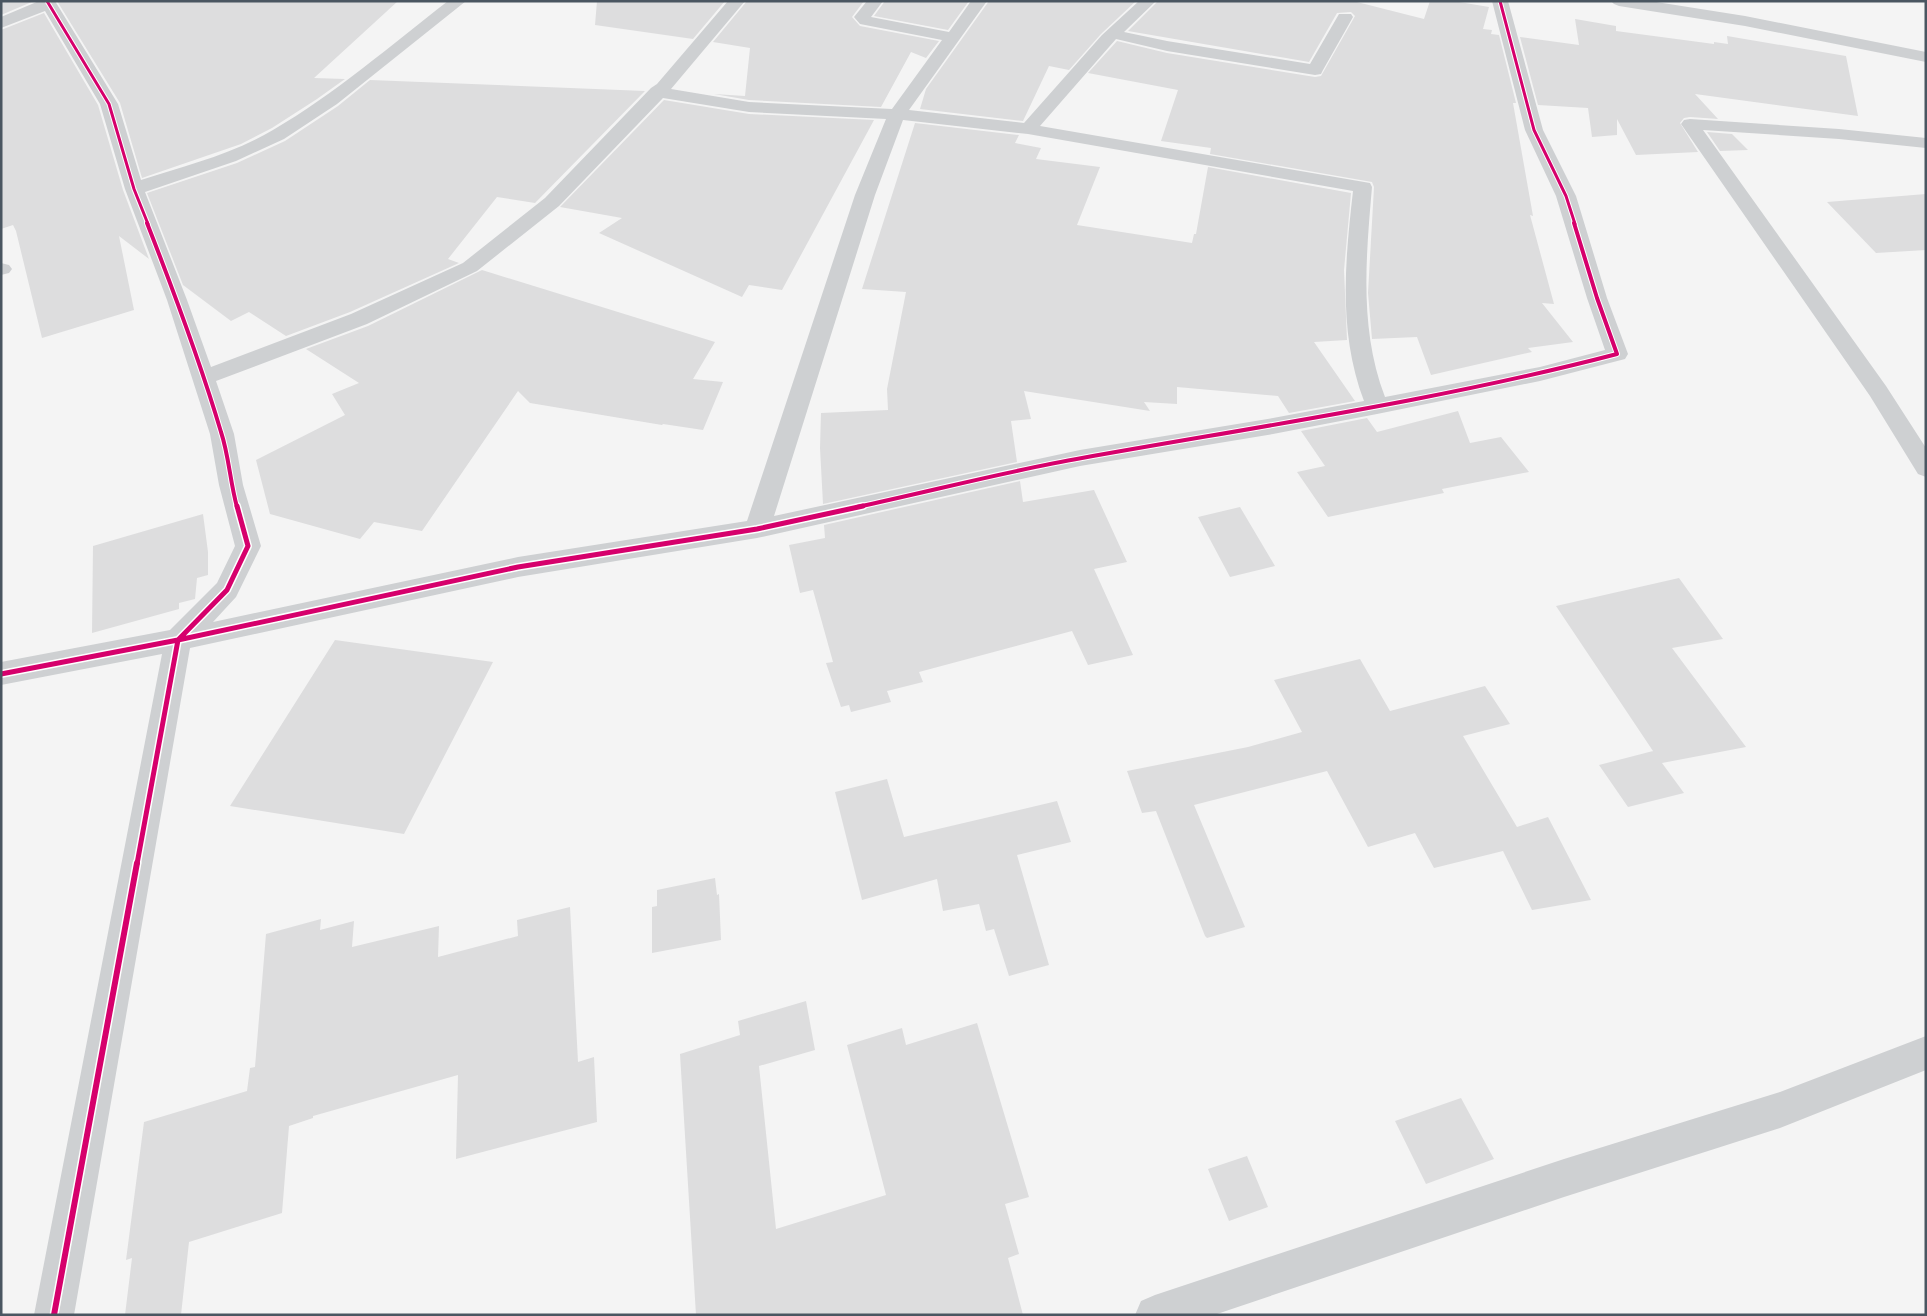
<svg xmlns="http://www.w3.org/2000/svg" width="1927" height="1316" viewBox="0 0 1927 1316" font-family="Rubik,sans-serif">
<style>
.building{fill:#ddddde}
.lines{fill:none;stroke-linecap:round;stroke-linejoin:round}
.minor{fill:#ced0d2;fill-rule:evenodd}
.cycleway-far3-casing{stroke:#fff;stroke-width:5}
.cycleway-far2-casing{stroke:#fff;stroke-width:6}
.cycleway-far1-casing{stroke:#fff;stroke-width:8}
.cycleway-casing{stroke:#fff;stroke-width:9}
.cycleway-far3{stroke:#d6006c;stroke-width:3}
.cycleway-far2{stroke:#d6006c;stroke-width:4}
.cycleway-far1{stroke:#d6006c;stroke-width:5}
.cycleway{stroke:#d6006c;stroke-width:6}
</style>
<rect width="100%" height="100%" fill="#f4f4f4"/>
<!-- building -->
<path class="building" d="M1,1h33l-33,14z
M57,1h341l-84,77 31,1 -28,20 -45,29 -31,16 -99,34 -22,-75z
M597,1h128l-32,38 -98,-14z
M747,1h117l-12,16 8,9 79,15 -13,17 -15,-6 -30,55 -132,-7 -35,-6 31,2 5,-48 -37,-6z
M885,1h84l-21,29 -74,-14z
M989,1h147l-35,33 -32,36 -20,-4 -26,55 -103,-12 6,-20z
M1158,1h195l71,18 6,-18h23l36,6 -6,22 9,1 -1,4 8,1 17,68h-3l20,113 -3,-1 24,89 -12,-1 31,39 -45,6 4,4 -101,23 -14,-38 -45,2 -4,-46 6,-106 -2,-5 -162,-28 1,-6 -50,-7 17,-51 -90,-17 29,-32 50,12 148,24 6,-1 34,-60 -4,-4 -14,1 -28,49 -181,-31z
M44,13l54,92 25,85 26,69 -30,-23 15,74 -92,28 -26,-107 -3,-6 -12,4v-199z
M1575,19l41,7v5l98,13v-2l14,2 -1,-8 119,20 12,60 -163,-22 23,25 -28,-2 -6,1 -4,5 18,29 -62,3 -19,-36v16l-25,2 -4,-29 -50,-3 -18,-68 59,8z
M370,80l275,11 -110,112 -38,-6 -49,62 11,4 -109,49 -64,24 -37,-24 -18,9 -48,-36 -36,-92 90,-30 48,-22 53,-35z
M664,100l85,14 125,6 -92,170 -33,-5 -7,12 -143,-64 23,-15 -62,-11z
M915,123l104,12 -4,8 26,5 -5,11 64,8 -23,58 115,18 2,-9h2l12,-67 143,26 -7,77 3,70 -33,2 41,59 -66,12 -11,-17 -101,-9v17l-33,-2 6,9 -126,-20 7,28 -20,2 6,41 -194,42 -3,-56 1,-35 67,-3 -1,-21 19,-97 -44,-3z
M1707,132l25,2 16,16 -28,1z
M1926,194v56l-50,3 -49,-51z
M482,270l233,72 -22,37 30,3 -20,48 -40,-6 -1,1 -132,-22 -12,-12 -96,140 -48,-9 -14,17 -90,-25 -14,-54 89,-45 -13,-21 27,-11 -53,-34 62,-23z
M1458,411l12,32 31,-6 28,35 -87,17 2,4 -116,24 -31,-45 28,-6 -24,-35 66,-13 10,14z
M1020,481l3,21 71,-12 33,72 -33,7 39,86 -45,10 -16,-34 -153,41 4,10 -36,9 4,11 -40,10 -2,-7 -8,2 -15,-44 7,-1 -20,-72 -13,3 -11,-48 36,-7 -1,-13z
M1240,507l35,59 -45,11 -32,-60z
M203,514l5,38v23l-11,3 -2,21 -16,4v6l-87,24 1,-87z
M1679,578l44,61 -51,9 74,99 -84,16 22,30 -56,14 -29,-42 54,-14 2,3 -99,-148z
M335,640l158,22 -89,172 -174,-28z
M1360,659l30,52 95,-25 25,38 -47,12 54,91 31,-10 43,83 -59,10 -29,-59 -69,17 -19,-35 -47,14 -41,-76 -133,34 51,122 -38,11 -2,-2 -49,-125 -14,2 -15,-42 121,-24 54,-15 -28,-52z
M887,779l17,58 153,-36 14,41 -54,13 32,110 -40,11 -15,-47 -8,2 -7,-27 -36,7 -6,-32 -75,21 -27,-108z
M715,878l2,17 2,-1 2,46 -69,13v-46l5,-1v-16z
M570,907l8,155 16,-5 3,65 -141,37 2,-84 -145,41v2l-24,8 -7,87 -93,29 -8,73h-56l7,-57 -6,2 18,-138 103,-31 3,-23 5,-1 11,-133 55,-15 -1,11 34,-9 -2,26 87,-21 -1,31 80,-21 -1,-16z
M806,1001l9,49 -56,16 17,163 110,-34 -39,-150 55,-17 4,17 71,-22 52,174 -24,7 14,50 -11,4 15,57h-327l-16,-261 60,-19 -2,-14z
M1461,1098l33,61 -68,25 -31,-63z
M1247,1156l21,51 -39,14 -21,-52z"/>
<g class="lines">
<!-- minor -->
<path class="minor" d="M39,1h16l63,103 23,76c44,-14 92,-26 132,-50 62,-36 118,-85 175,-129h18l-129,103 -53,35 -48,22 -91,31 42,108 24,67 140,-53 112,-51 82,-65 106,-110 6,-4 71,-83h17l-74,88 78,13 143,7 50,-69 -82,-16 -6,-7 13,-16h16l-12,16 78,15 22,-31h16l-78,109 115,13 78,-88 37,-34h17l-32,31 43,9 143,23 29,-50h12l2,3 -30,53 -2,4 -6,1 -148,-24 -51,-12 -76,87 330,57 2,4c-6,70 -13,142 13,210l155,-30 65,-17 -18,-52 -31,-102 -31,-66 -33,-129h16l35,129 33,66 31,102 21,56 -3,5 -85,22 -163,33 -104,20 -193,32 -323,72 -239,39 -328,71 -116,667h-40l128,-661 -161,31v-23l169,-32 47,-47 18,-37 -16,-61 -9,-51 -43,-134 -42,-111 -25,-85 -55,-93 -44,17v-11zM663,98l86,14 137,7 -31,76 -108,326 -229,36 -305,65 23,-25 25,-51 -18,-61 -9,-51 -18,-53 151,-57 110,-53 82,-65zM903,120l125,14 325,57c-8,71 -15,141 11,210l-91,17 -193,32 -306,66 101,-321z
M1611,1h39l95,15 181,36v10l-181,-36 -126,-20 -5,-2z
M1690,119l149,10 87,9v10l-87,-9 -136,-9 183,256 40,62v29l-8,-3 -48,-78 -189,-272 3,-4z
M1,263l8,2 3,4 -3,4 -8,2z
M1926,1036v34l-146,58 -216,69 -350,118h-79l6,-14 14,-6 409,-136 216,-67z"/>
<defs>
<path id="cycleway-far3" d="M47,1l62,103 25,85 14,35
M1500,1l34,129 32,66 9,28"/>
<path id="cycleway-far2" d="M147,223c27,69 53,138 74,209 8,24 9,50 16,75
M857,507c75,-16 150,-36 225,-49 179,-32 359,-58 535,-104l-20,-56 -23,-75"/>
<path id="cycleway-far1" d="M1,674l177,-34 340,-73 239,-38 106,-23
M137,864l41,-224 49,-50 21,-44 -11,-40"/>
<path id="cycleway" d="M54,1315l83,-452"/>
</defs>
<!-- cycleway-far3 casing -->
<use href="#cycleway-far3" class="cycleway-far3-casing"/>
<!-- cycleway-far2 casing -->
<use href="#cycleway-far2" class="cycleway-far2-casing"/>
<!-- cycleway-far1 casing -->
<use href="#cycleway-far1" class="cycleway-far1-casing"/>
<!-- cycleway casing -->
<use href="#cycleway" class="cycleway-casing"/>
<!-- cycleway-far3 -->
<use href="#cycleway-far3" class="cycleway-far3"/>
<!-- cycleway-far2 -->
<use href="#cycleway-far2" class="cycleway-far2"/>
<!-- cycleway-far1 -->
<use href="#cycleway-far1" class="cycleway-far1"/>
<!-- cycleway -->
<use href="#cycleway" class="cycleway"/>
</g>
<!-- border -->
<rect width="1927" height="1316" fill="none" stroke="#4a5661" stroke-width="5"/>
</svg>
